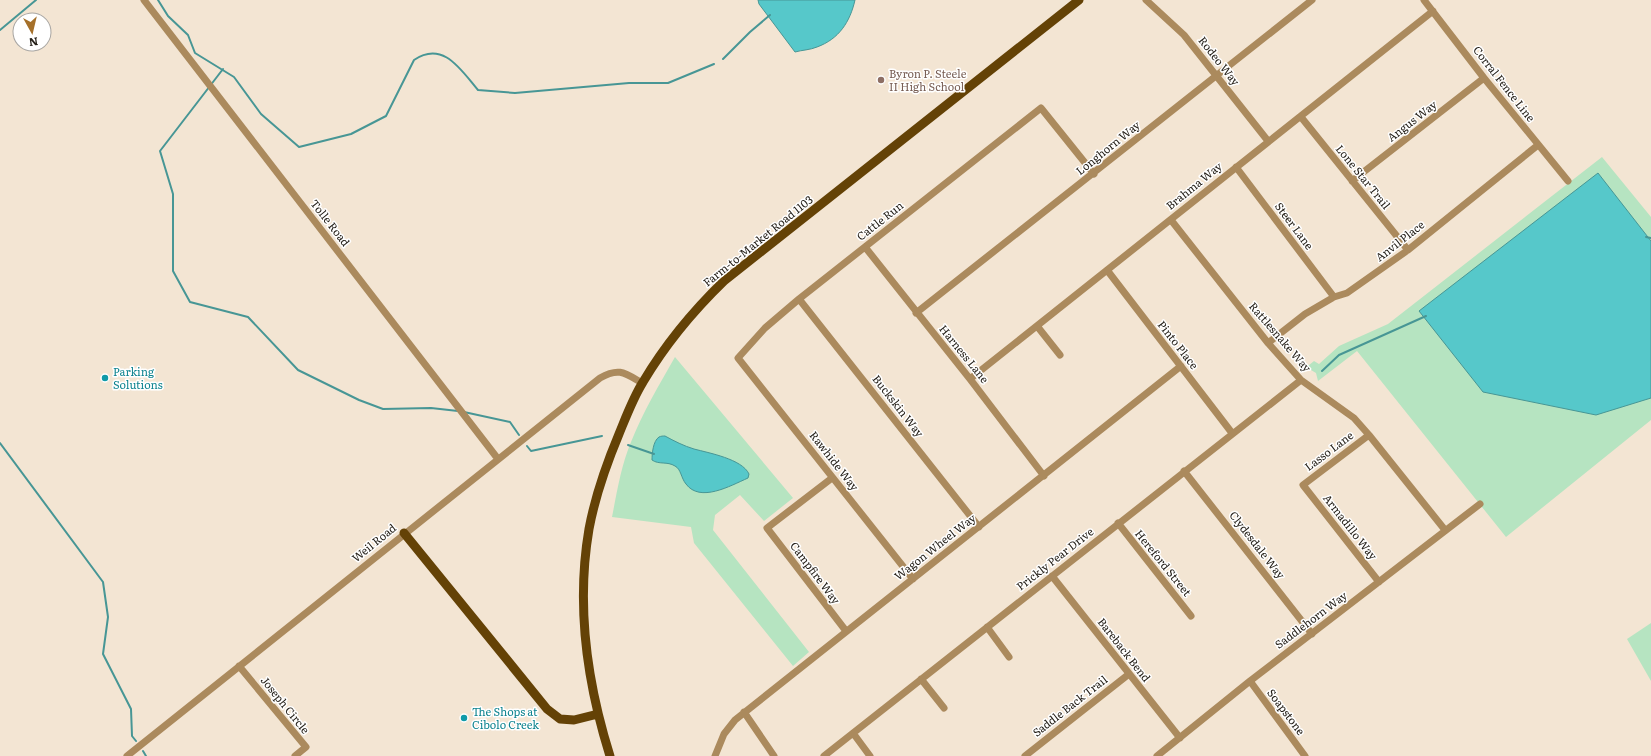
<svg xmlns="http://www.w3.org/2000/svg" width="1651" height="756" viewBox="0 0 1651 756" font-family="Literata,serif">
<style>
.green{fill:#b6e4c1}
.water{fill:#56c8ca;stroke:#479695}
.lines{fill:none;stroke-linecap:round;stroke-linejoin:round}
.stream{stroke:#479695;stroke-width:2}
.minor{stroke:#ab8a5d;stroke-width:7}
.major{stroke:#644206;stroke-width:9}
.education-dot{fill:#8d6e63;stroke:#fff;stroke-width:1.5}
.culture-dot{fill:#0f9aa8;stroke:#fff;stroke-width:1.5}
.labels{text-anchor:middle;stroke-width:3;stroke-linejoin:round;paint-order:stroke}
.street-label{font-size:11px;fill:#252019;stroke:#fff}
.education-label{font-size:11px;fill:#785e54;stroke:#fff;text-anchor:start}
.culture-label{font-size:11px;fill:#0d838f;stroke:#fff;text-anchor:start}
</style>
<rect width="100%" height="100%" fill="#f3e5d3"/>
<!-- green -->
<path class="green" d="M1602,157l49,60v203l-145,117 -149,-186 -39,30 -2,-8 -5,-3h-8l11,-9 5,3 20,-18 49,-22z
M675,357l118,141 -29,23 -24,-26 -25,20 -2,15 96,122 -16,14 -99,-123 -3,-16 -79,-10c5,-25 9,-51 19,-75 12,-30 28,-57 44,-85z
M1651,623v58l-24,-42z"/>
<!-- water -->
<path class="water" d="M758,0h97c-5,22 -16,39 -38,47 -7,3 -15,3 -22,5l-36,-48z
M1598,173l53,68v157l-55,17 -113,-23 -64,-81z
M665,436c9,5 19,10 29,13 15,4 48,10 55,25l-1,4c-18,8 -48,25 -62,6 -5,-6 -5,-15 -11,-18 -8,-5 -16,-1 -23,-6 0,-6 1,-19 7,-23 2,-1 4,-1 6,-1z"/>
<g class="lines">
<!-- stream -->
<path class="stream" d="M158,0l10,16 20,19 7,18 39,24 27,37 38,33 52,-13 35,-18 28,-56c29,-20 47,10 64,30l37,3 114,-10h39l46,-19
M0,30l36,-30
M723,59l27,-27 20,-17
M223,69l-63,82 13,43v77l17,31 58,15 50,53 61,30 24,9 48,-1 27,3
M1646,237l5,1
M1322,371l17,-16 87,-39
M464,412l46,10 9,13
M0,443l103,139 5,35 -5,37 28,55 1,27 4,5
M628,445l26,9
M527,446l4,5 71,-15
M143,751l3,5"/>
<!-- minor -->
<path class="minor" d="M144,0l354,459
M1146,0l38,35 84,106
M1424,0l60,78 84,103
M1301,117l107,133
M1236,167l98,130
M1352,181l132,-103
M1171,220l97,123 33,37 53,38 15,17 76,95
M865,247l105,132 74,97
M1107,270l125,163
M799,299l180,228
M916,313l396,-313
M1037,326l23,29
M1268,343l37,-29 29,-17 13,-4 61,-43 130,-105
M970,379l463,-368
M1369,435l-66,50 76,97
M1184,471l128,163
M832,478l-65,50 79,103
M1118,523l73,93
M1052,576l128,162
M913,579l-175,-221 27,-30 34,-29 242,-191 53,66
M987,627l22,30
M239,666l67,81 -11,9
M921,679l23,29
M1250,681l55,75
M744,712l30,44
M853,733l17,23
M127,756l473,-378c19,-11 25,-5 42,5
M715,756l9,-22 11,-14 446,-354
M824,756l477,-376
M1025,756l104,-82
M1157,756l93,-75 230,-177"/>
<!-- major -->
<path class="major" d="M404,533l143,176 13,10 14,1 24,-6
M610,756c-23,-73 -34,-151 -21,-227 6,-32 17,-64 30,-95 7,-17 14,-36 24,-52 22,-37 50,-71 81,-101l355,-281"/>
</g>
<!-- markers -->
<circle class="education-dot" cx="881" cy="80" r="4"/>
<g class="culture-dot">
<circle cx="105" cy="378" r="4"/>
<circle cx="464" cy="718" r="4"/>
</g>
<g class="labels">
<!-- street labels -->
<g class="street-label">
<text transform="translate(1219 61) rotate(52)" y="4">Rodeo Way</text>
<text transform="translate(1504 84) rotate(52)" y="4">Corral Fence Line</text>
<text transform="translate(1412 121) rotate(-38)" y="4">Angus Way</text>
<text transform="translate(1108 148) rotate(-39)" y="4">Longhorn Way</text>
<text transform="translate(1363 177) rotate(51)" y="4">Lone Star Trail</text>
<text transform="translate(1194 186) rotate(-39)" y="4">Brahma Way</text>
<text transform="translate(880 221) rotate(-38)" y="4">Cattle Run</text>
<text transform="translate(330 223) rotate(52)" y="4">Tolle Road</text>
<text transform="translate(1294 226) rotate(53)" y="4">Steer Lane</text>
<text transform="translate(758 241) rotate(-39)" y="4">Farm-to-Market Road 1103</text>
<text transform="translate(1400 241) rotate(-38)" y="4">Anvil Place</text>
<text transform="translate(1280 337) rotate(49)" y="4">Rattlesnake Way</text>
<text transform="translate(1178 345) rotate(52)" y="4">Pinto Place</text>
<text transform="translate(964 354) rotate(51)" y="4">Harness Lane</text>
<text transform="translate(898 406) rotate(52)" y="4">Buckskin Way</text>
<text transform="translate(1329 451) rotate(-37)" y="4">Lasso Lane</text>
<text transform="translate(834 461) rotate(52)" y="4">Rawhide Way</text>
<text transform="translate(1350 527) rotate(52)" y="4">Armadillo Way</text>
<text transform="translate(374 543) rotate(-39)" y="4">Weil Road</text>
<text transform="translate(1257 545) rotate(52)" y="4">Clydesdale Way</text>
<text transform="translate(935 547) rotate(-38)" y="4">Wagon Wheel Way</text>
<text transform="translate(1055 559) rotate(-38)" y="4">Prickly Pear Drive</text>
<text transform="translate(1163 563) rotate(51)" y="4">Hereford Street</text>
<text transform="translate(815 573) rotate(53)" y="4">Campfire Way</text>
<text transform="translate(1311 620) rotate(-37)" y="4">Saddlehorn Way</text>
<text transform="translate(1124 650) rotate(52)" y="4">Bareback Bend</text>
<text transform="translate(285 705) rotate(51)" y="4">Joseph Circle</text>
<text transform="translate(1070 706) rotate(-38)" y="4">Saddle Back Trail</text>
<text transform="translate(1286 712) rotate(53)" y="4">Soapstone</text>
</g>
<!-- education labels -->
<g class="education-label">
<text x="889" y="78">Byron P. Steele<tspan x="889" dy="13">II High School</tspan></text>
</g>
<!-- culture labels -->
<g class="culture-label">
<text x="113" y="376">Parking<tspan x="113" dy="13">Solutions</tspan></text>
<text x="472" y="716">The Shops at<tspan x="472" dy="13">Cibolo Creek</tspan></text>
</g>
</g>
<!-- north arrow -->
<g transform="translate(32 32) rotate(172)"><circle r="19" fill="#ffffff" stroke="#a8a6a3"/>
<path d="M0-3L7 15L0 10L-7 15Z" fill="#a5702a"/>
<text y="-6" font-size="11" font-weight="bold" text-anchor="middle" fill="#252019">N</text>
</g>
</svg>
